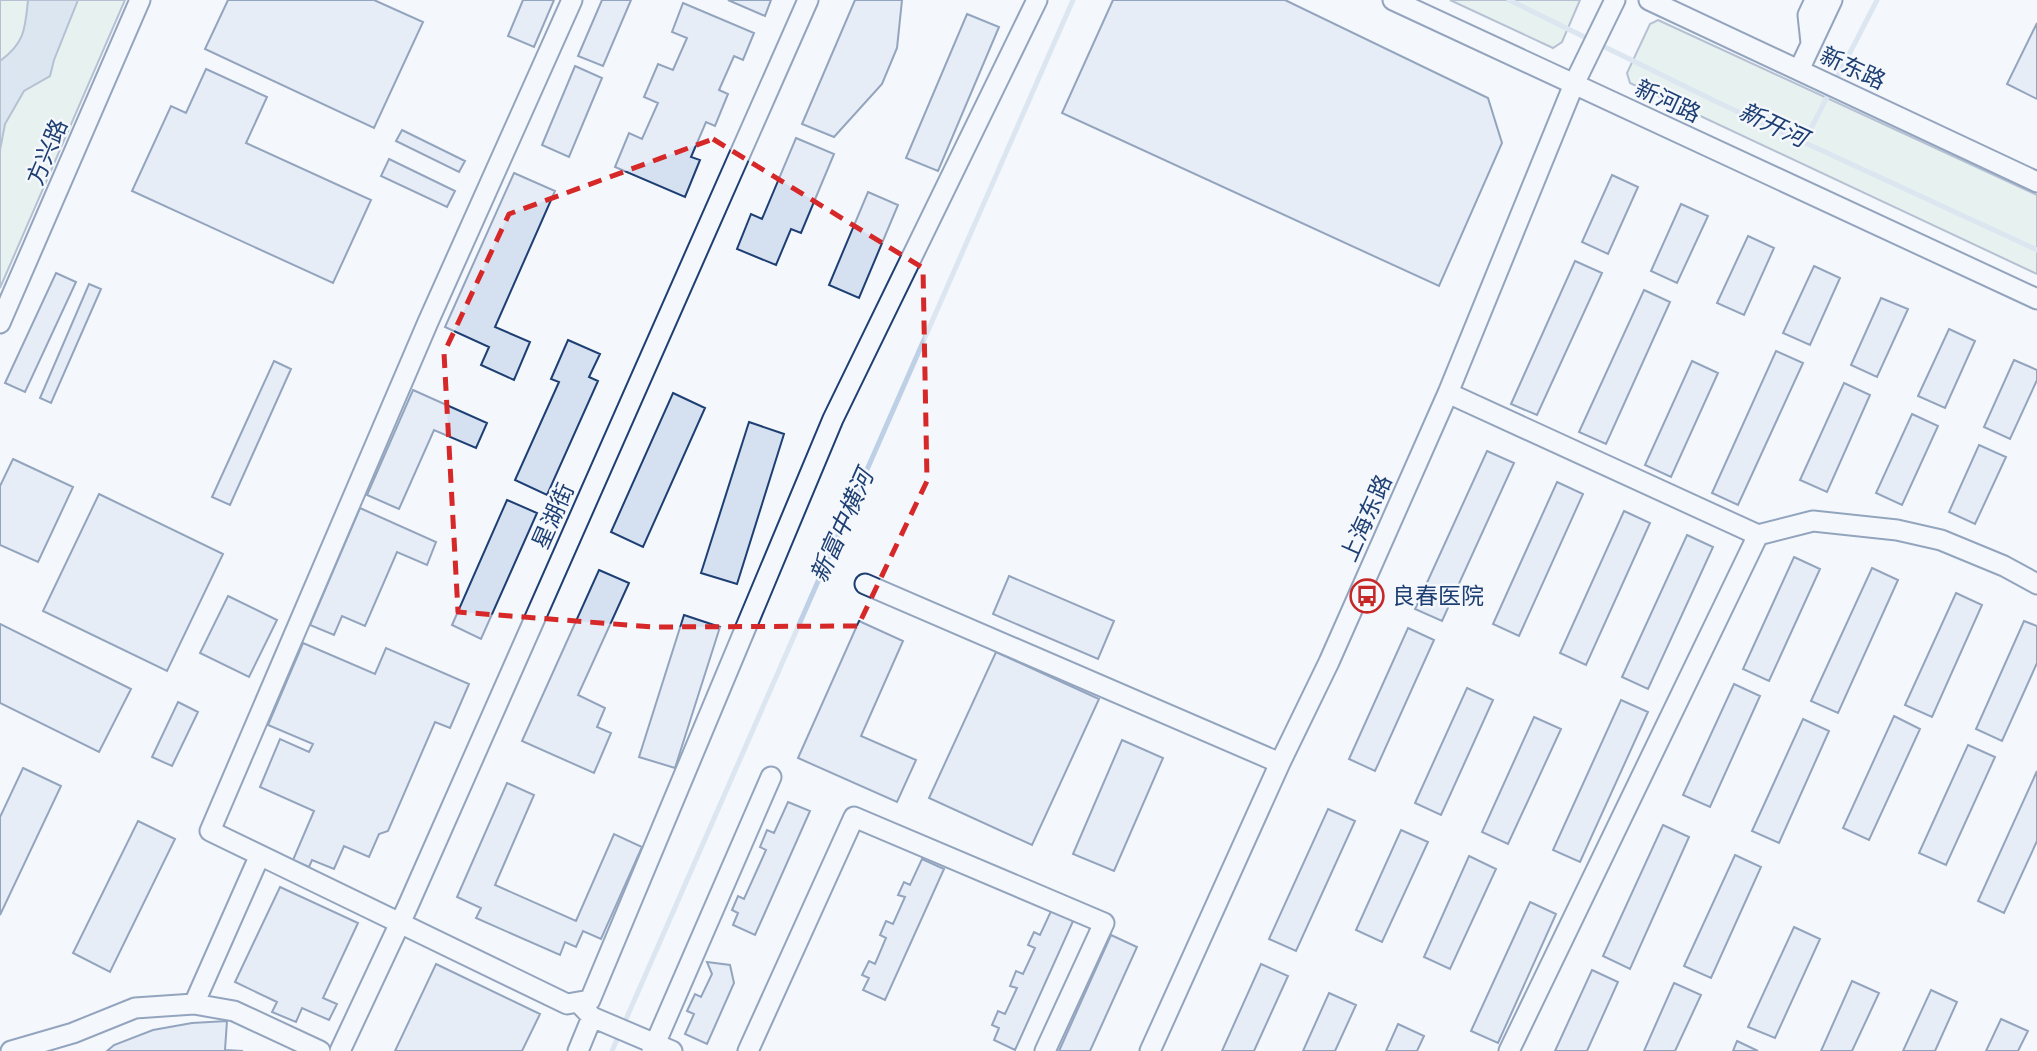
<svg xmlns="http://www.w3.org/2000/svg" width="2037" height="1051" viewBox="0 0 2037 1051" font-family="'Fira Sans','Noto Sans SC',sans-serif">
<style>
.green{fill:#d7e8df;stroke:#687fa3;stroke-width:2}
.water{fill:#bed0e5;stroke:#687fa3;stroke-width:2}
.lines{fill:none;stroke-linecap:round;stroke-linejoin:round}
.stream{stroke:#bed0e5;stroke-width:5}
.building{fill:#d5e0f0;stroke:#1d3f73;stroke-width:2}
.minor-casing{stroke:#1d3f73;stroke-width:23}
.minor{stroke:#f4f7fb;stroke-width:19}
.marked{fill:none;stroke:#d62828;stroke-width:5;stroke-dasharray:14 9;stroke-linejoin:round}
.labels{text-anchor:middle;stroke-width:5;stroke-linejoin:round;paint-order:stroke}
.street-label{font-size:23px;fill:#1d3f73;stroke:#f4f7fb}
.poi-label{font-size:23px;fill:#1d3f73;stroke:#f4f7fb;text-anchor:start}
.water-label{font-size:24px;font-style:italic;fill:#1d3f73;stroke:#f4f7fb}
</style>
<rect width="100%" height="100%" fill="#f4f7fb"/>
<!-- green -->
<path class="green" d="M0,0h125l-125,288z
M1450,0h130l-18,42 -9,6z
M1658,20l379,175v79l-407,-191 -3,-10 23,-49z"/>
<!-- water -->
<path class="water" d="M28,0h50l-24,60 -4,16 -26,15 -19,33 -5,26v-89c25,-18 25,-32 28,-61z"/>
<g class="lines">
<!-- stream -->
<path class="stream" d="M1509,0l208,102 320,148
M1804,142l73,-142
M623,1026l450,-1026
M612,1051l7,-16"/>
</g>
<!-- building -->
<path class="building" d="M228,0h146l49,22 -49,106 -169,-79z
M523,0h31l-20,47 -26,-11z
M602,0h29l-28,66 -25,-10z
M728,0h43l-6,16z
M855,0h47l-5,48 -15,36 -48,53 -32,-13z
M1113,0h172l203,98 14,45 -63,143 -377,-173z
M683,3l71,30 -11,27 -9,-4 -15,34 9,4 -13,32 -9,-4 -15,35 9,3 -15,37 -70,-30 14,-34 13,6 16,-36 -14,-6 14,-33 15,6 14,-32 -15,-6z
M967,14l32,13 -61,144 -32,-13z
M2037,23v76l-30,-15z
M575,66l27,12 -33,79 -27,-12z
M206,69l61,28 -21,46 125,57 -38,83 -201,-92 39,-85 15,7z
M402,130l63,31 -6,11 -63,-31z
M796,138l38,16 -33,79 -10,-4 -15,36 -39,-16 14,-35 11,5z
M389,159l66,32 -8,16 -66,-31z
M514,173l41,18 -60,136 35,15 -16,38 -33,-15 8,-18 -44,-20z
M1612,175l26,12 -30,67 -26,-12z
M868,192l30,13 -39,93 -30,-13z
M1681,204l27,12 -31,67 -26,-12z
M1748,236l26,12 -30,67 -27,-12z
M1575,261l27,12 -65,142 -26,-11z
M1814,266l26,12 -30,67 -27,-12z
M56,273l20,9 -51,110 -20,-9z
M89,284l12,5 -50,114 -11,-5z
M1644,290l26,12 -64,142 -27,-12z
M1881,298l27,11 -31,68 -26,-12z
M1949,329l26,12 -30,67 -27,-12z
M568,340l32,14 -11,23 9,4 -51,114 -32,-15 44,-98 -8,-3z
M1776,351l27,12 -65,142 -26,-12z
M2014,360l23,10v10l-27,59 -26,-12z
M274,361l17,8 -61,136 -18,-8z
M1692,361l26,12 -47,104 -26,-12z
M1844,383l26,12 -43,97 -27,-12z
M413,390l74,33 -11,25 -42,-18 -35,79 -32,-14z
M673,393l32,15 -62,139 -32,-15z
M1912,414l26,12 -36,79 -26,-12z
M749,422l35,12 -47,150 -36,-11z
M1979,445l27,12 -31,67 -26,-12z
M1487,451l27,12 -72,158 -27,-12z
M13,459l60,28 -35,75 -38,-17v-59z
M1557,482l26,12 -64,142 -26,-12z
M99,494l124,60 -56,117 -124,-60z
M507,500l30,13 -56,126 -29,-14z
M360,508l76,34 -9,23 -30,-13 -32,74 -23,-10 -8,19 -24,-10z
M1624,511l26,12 -64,142 -26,-12z
M1687,535l26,12 -65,142 -26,-12z
M1794,557l26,12 -51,112 -26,-12z
M1872,568l26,12 -60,133 -27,-12z
M599,570l30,13 -51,112 27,13 -8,19 14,6 -17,40 -72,-32z
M1009,576l105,45 -16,38 -105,-45z
M1956,593l26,12 -50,112 -27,-12z
M228,596l49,24 -28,57 -49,-24z
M684,615l36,12 -45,141 -36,-11z
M859,621l44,20 -42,95 55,24 -19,42 -99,-44z
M2024,621l13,5v37l-35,78 -26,-12z
M0,624l131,65 -32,63 -99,-49z
M1408,628l26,12 -59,131 -26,-12z
M303,643l72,31 11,-26 83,36 -19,44 -15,-6 -47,109 -9,3 -10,23 -25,-11 -10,23 -22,-9 -3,7 -16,-7 21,-49 -54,-24 20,-48 29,13 4,-8 -45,-19z
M996,652l103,47 -67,146 -103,-47z
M1734,684l26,12 -50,111 -27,-12z
M1467,688l26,12 -52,115 -26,-12z
M1621,700l27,12 -68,150 -27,-12z
M178,702l20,10 -26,54 -20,-9z
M1894,716l26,13 -51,111 -26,-12z
M1534,717l27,12 -53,115 -26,-12z
M1803,719l26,12 -50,112 -27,-12z
M1122,740l41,18 -49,113 -41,-17z
M1968,745l27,12 -49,108 -27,-12z
M23,768l38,18 -61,129v-98z
M2037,771v70l-33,72 -26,-12z
M507,783l27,12 -39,90 81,36 38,-87 28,13 -41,92 -18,-8 -7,16 -11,-5 -5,13 -84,-37 5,-10 -24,-11z
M788,802l22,9 -55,124 -22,-10 5,-12 -6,-3 6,-14 6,3 22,-49 -6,-3 7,-17 7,3z
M1328,809l27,12 -59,130 -27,-12z
M138,821l37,18 -65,133 -37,-19z
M1663,825l26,12 -59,132 -27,-13z
M1401,830l27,12 -46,100 -26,-12z
M1735,855l26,12 -50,111 -27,-12z
M1469,856l27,13 -46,100 -26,-12z
M922,859l22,10 -59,131 -22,-10 6,-12 -7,-3 7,-14 6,3 11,-26 -6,-3 6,-14 7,3 12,-27 -7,-2 6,-13 6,3z
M280,887l78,36 -35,75 14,6 -8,16 -27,-12 -6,14 -24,-10 5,-10 -42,-20z
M1530,902l26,12 -58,129 -27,-12z
M1052,909l22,10 -59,131 -21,-10 5,-12 -7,-3 6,-14 7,3 12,-26 -7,-2 6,-15 7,3 12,-26 -7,-3 6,-13 6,3z
M1794,927l26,12 -45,99 -27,-11z
M1111,935l26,12 -47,104h-31z
M707,962l23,3 4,18 -27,61 -22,-10 9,-20 -7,-3 8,-17 6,3 11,-23z
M436,964l104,50 -18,37h-127z
M1261,964l27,12 -34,75h-32z
M1592,970l26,12 -31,69h-32z
M1852,981l27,12 -27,58h-31z
M1674,983l27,12 -26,56h-31z
M1931,990l26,12 -22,49h-32z
M1329,993l27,12 -21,46h-32z
M2001,1019l27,12 -10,20h-32z
M227,1021l-2,29 18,1h-136l7,-6 39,-15 39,-7z
M1398,1024l26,12 -7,15h-31z
M1737,1041l21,10h-25z"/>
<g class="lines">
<defs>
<path id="minor" d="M572,0l-144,322 -218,509 357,173 23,-4 243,-581 204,-419
M1393,0l644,299
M1649,0l388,182
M1811,43l-3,-28 7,-15
M1799,70l33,-70
M0,323l140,-323
M1448,393l310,142 -249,516
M1758,535l55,-14 84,9 44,10 63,26 33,18
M865,584l415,179
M578,1002l14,15 80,34
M194,1004l65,-147
M11,1051l62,-18 62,-25 59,-4 40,7 86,40
M340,1051l67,-143 401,-908
M578,1051l14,-34
M652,1051l119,-274
M748,1051l106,-234 250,106 -59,128
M1150,1051l130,-288 49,-101 119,-269 126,-309 41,-84"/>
</defs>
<!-- minor casing -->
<use href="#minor" class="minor-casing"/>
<!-- minor -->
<use href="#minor" class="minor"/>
</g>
<!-- marked area -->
<path d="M0 0H2037V1051H0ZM713,139l210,129 4,213 -69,145 -204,1 -196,-15 -14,-259 65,-139z" fill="#f4f7fb" fill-opacity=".55" fill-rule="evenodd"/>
<path class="marked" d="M713,139l210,129 4,213 -69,145 -204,1 -196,-15 -14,-259 65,-139z"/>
<!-- icons -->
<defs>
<symbol id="bus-ring" viewBox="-11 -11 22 22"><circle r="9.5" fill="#f4f7fb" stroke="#c62828" stroke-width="1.5"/><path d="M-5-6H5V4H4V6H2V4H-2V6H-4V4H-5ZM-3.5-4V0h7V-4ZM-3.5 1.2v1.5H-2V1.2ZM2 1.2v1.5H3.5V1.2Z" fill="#c62828"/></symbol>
</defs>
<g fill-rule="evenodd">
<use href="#bus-ring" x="1348" y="577" width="38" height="38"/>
</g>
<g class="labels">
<!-- street labels -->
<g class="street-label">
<text transform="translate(1853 68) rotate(25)" y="8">新东路</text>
<text transform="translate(1668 101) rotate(25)" y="8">新河路</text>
<text transform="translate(47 152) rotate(-67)" y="8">方兴路</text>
<text transform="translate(553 516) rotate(-66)" y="8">星湖街</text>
<text transform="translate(1366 518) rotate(-66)" y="8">上海东路</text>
</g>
<!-- poi labels -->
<g class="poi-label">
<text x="1392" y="604">良春医院</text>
</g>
<!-- water labels -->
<g class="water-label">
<text transform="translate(1773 125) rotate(25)" y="8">新开河</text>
<text transform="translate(842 526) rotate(-66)" y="8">新富中横河</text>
</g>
</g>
</svg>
